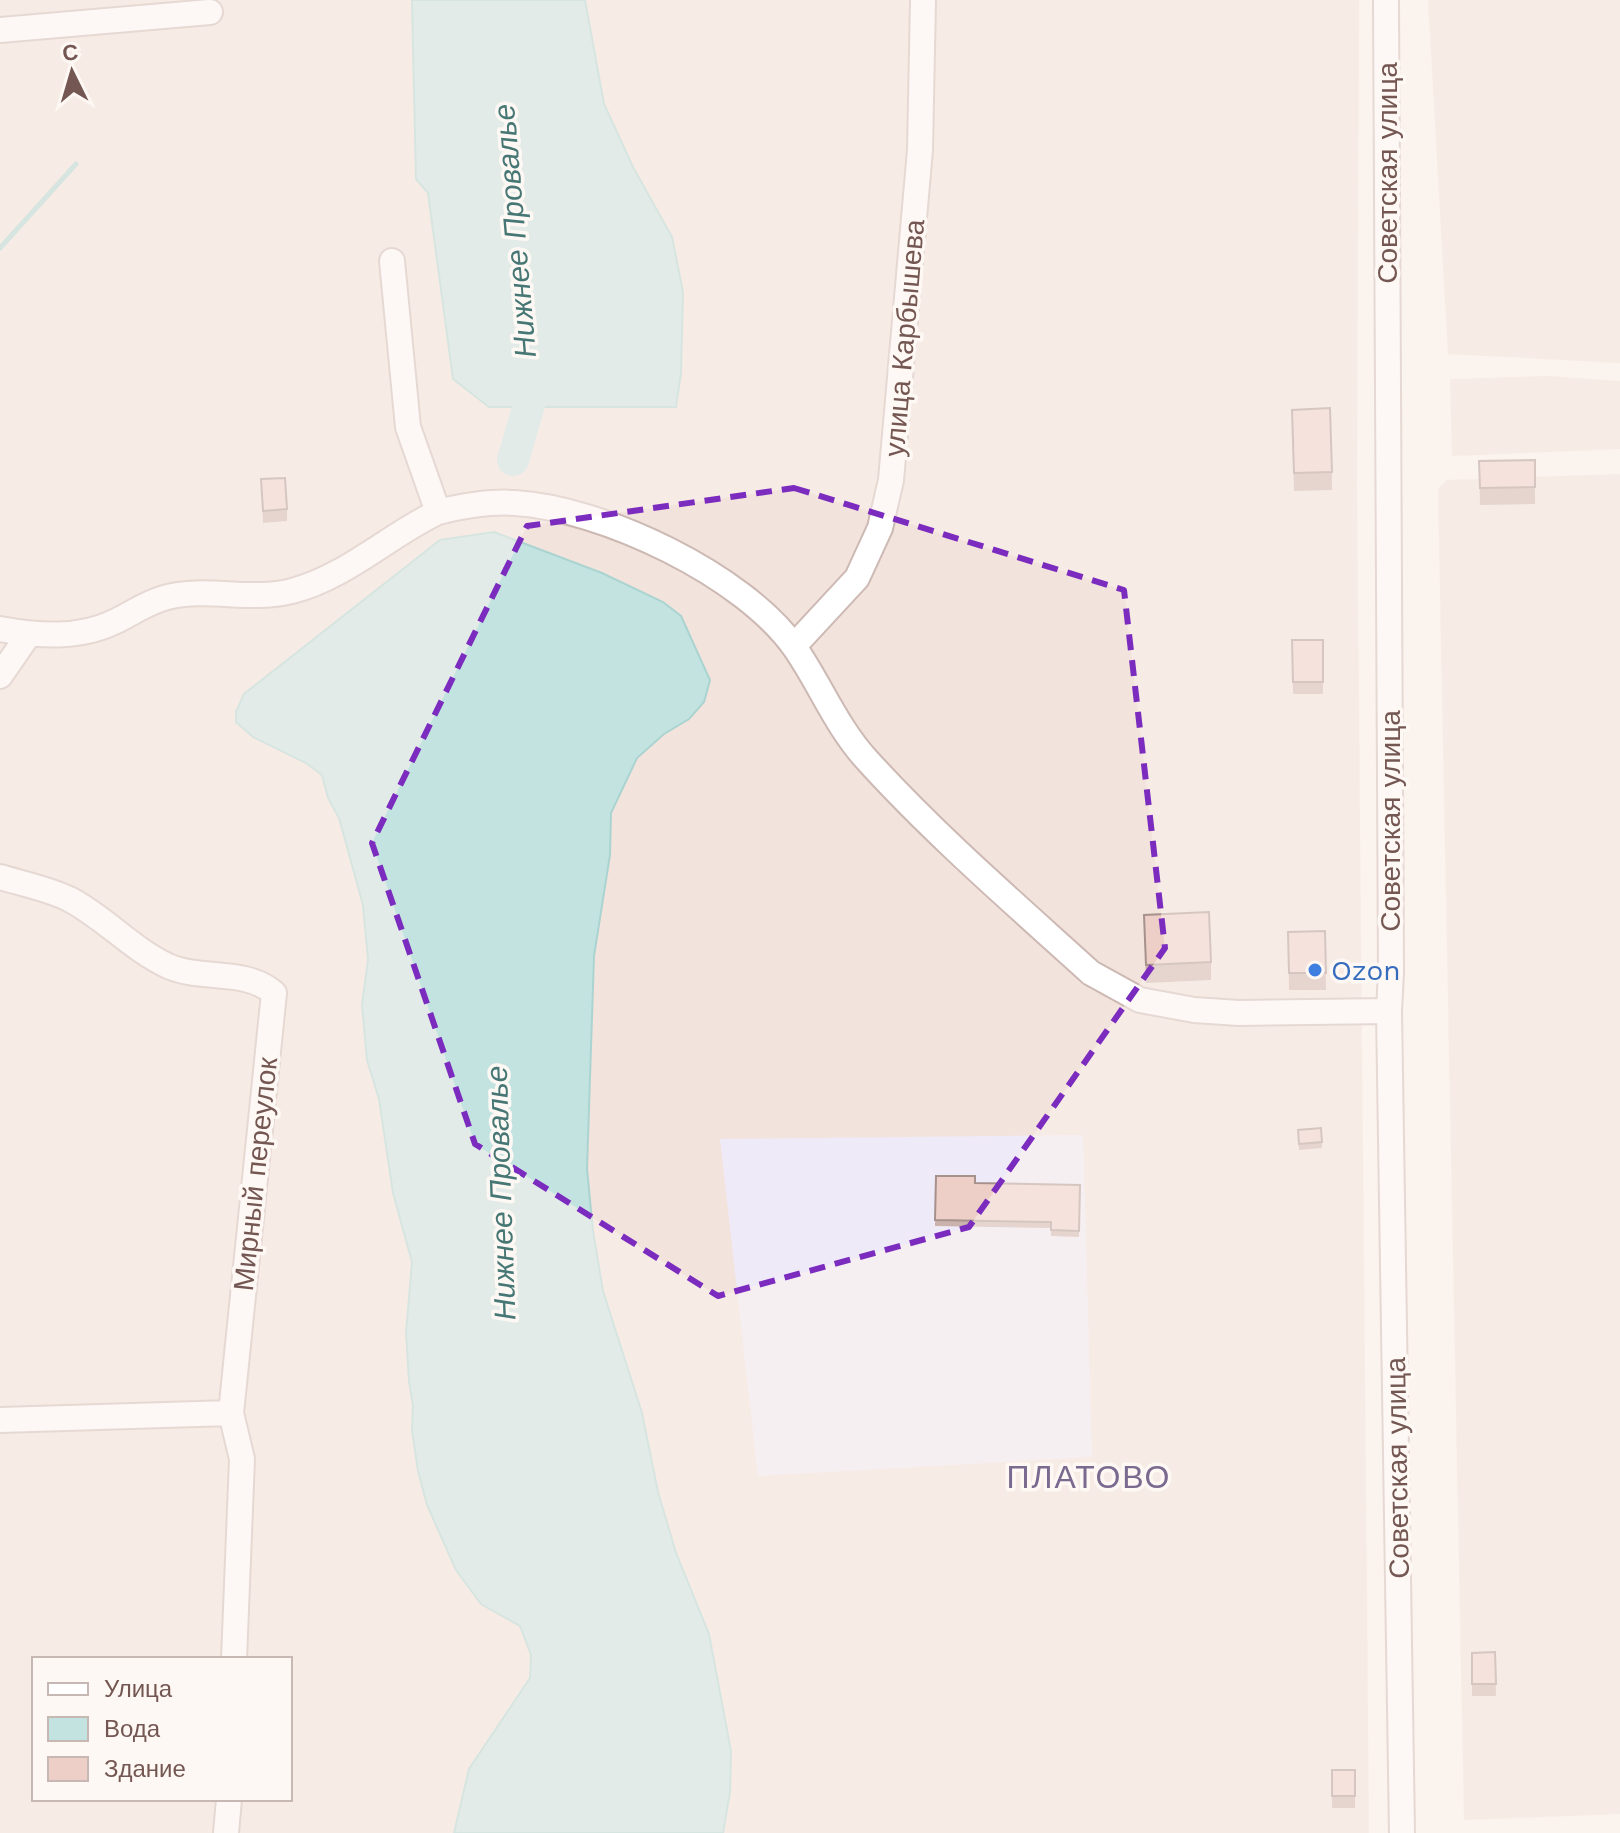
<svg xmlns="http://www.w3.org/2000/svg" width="1620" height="1833" viewBox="0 0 1620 1833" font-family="'Work Sans',sans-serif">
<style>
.residential{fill:#f2e3dc;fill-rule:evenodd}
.education{fill:#efeaf8}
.water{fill:#c3e3e1;stroke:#abd4d1;stroke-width:2}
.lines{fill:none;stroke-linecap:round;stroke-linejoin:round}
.stream{stroke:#abd4d1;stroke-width:5}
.river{stroke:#c3e3e1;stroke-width:32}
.minor-casing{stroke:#cdb9b4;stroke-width:28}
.minor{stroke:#fff;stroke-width:24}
.wall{fill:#ccb2ac}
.building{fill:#edcfc8;stroke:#a6918c;stroke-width:2}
.marked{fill:none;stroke:#7b2cbf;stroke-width:6;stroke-dasharray:16 10;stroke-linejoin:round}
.shop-dot{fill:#3f7fe0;stroke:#fef8f4;stroke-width:3}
.labels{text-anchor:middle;stroke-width:7;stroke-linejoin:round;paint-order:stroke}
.street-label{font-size:28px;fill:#745752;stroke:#fef8f4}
.shop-label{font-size:28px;fill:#366cbe;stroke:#fef8f4;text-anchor:start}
.water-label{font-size:30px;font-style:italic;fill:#467774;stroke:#fef8f4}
.quarter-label{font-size:32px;letter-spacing:2px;fill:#7a6a8f;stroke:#fef8f4}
</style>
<rect width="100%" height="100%" fill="#fbf3ed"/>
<!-- residential -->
<path class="residential" d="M0,0h1359l-2,485 12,1348h-1369zM34,1659h256v140h-256z
M1428,0h192v363l-172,-9z
M1546,376l74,5v68l-168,7 -2,-77z
M1620,474v1340l-156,6 -26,-1331 9,-9z"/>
<!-- education -->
<path class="education" d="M1083,1135l9,322 -334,19 -38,-337z"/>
<!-- water -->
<path class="water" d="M412,0h173l19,104 29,63 39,70 11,55 -2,81 -5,34h-187l-36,-28 -25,-186 -12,-14z
M494,532l108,41 61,29 18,14 29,64 -6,22 -15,17 -25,15 -27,24 -26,55 -1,42 -16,101 -7,213 6,62 10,60 39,122 16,79 18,61 33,81 22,117 -1,41 -7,41h-269l15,-64 61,-91 1,-23 -11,-29 -39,-22 -25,-34 -29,-65 -9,-34 -6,-41 1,-24 -4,-25 -3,-48 6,-71 -19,-69 -14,-94 -12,-39 -5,-55 6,-45 -5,-55 -24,-87 -11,-20 -6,-23 -16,-12 -53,-26 -17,-15v-10l8,-18 196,-154z"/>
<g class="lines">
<!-- stream -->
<path class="stream" d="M0,248l76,-84"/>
<!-- river -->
<path class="river" d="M513,460l16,-55 -4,-43"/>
<defs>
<path id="minor" d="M1386,0l5,972 -2,39 13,822
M0,30l210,-18
M438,512c25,-6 51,-11 77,-9 87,5 229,72 280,145 25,36 41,78 72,112 69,76 148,144 224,213l49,27 54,10 45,3 150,-2
M0,629c38,7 79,10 114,-7 17,-8 32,-19 50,-24 41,-12 86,4 128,-7 54,-14 96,-55 146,-79l-30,-85 -16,-166
M794,646l63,-68 23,-50 11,-48 29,-330 3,-150
M0,676l29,-42
M0,877c23,7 50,12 71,23 35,19 61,49 97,66 34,15 77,2 106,27l-43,420 11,46 -8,200
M0,1420l231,-7
M226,1833l3,-34"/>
</defs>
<!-- minor casing -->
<use href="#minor" class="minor-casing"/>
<!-- minor -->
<use href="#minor" class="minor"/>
</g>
<!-- wall -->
<path class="wall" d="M1292,427l40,45v18l-38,1z
M1535,460v44l-55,1 -1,-44z
M261,479l26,30v12l-24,2z
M1292,640h31v54h-30z
M1144,915l67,47v18l-65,3z
M1325,931l1,59h-37l-1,-58z
M1321,1128l1,20 -23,2 -1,-20z
M936,1176l39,7 105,2 -1,52 -28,-1v-8l-116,-2z
M1495,1652l1,44h-24v-43z
M1332,1770h23v38h-23z"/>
<!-- building -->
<path class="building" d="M1330,408l2,64 -38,1 -2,-63z
M1535,460v27l-55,1 -1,-27z
M285,478l2,31 -24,2 -2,-32z
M1292,640h31v42h-30z
M1209,912l2,50 -65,3 -2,-50z
M1325,931l1,42h-37l-1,-41z
M1321,1128l1,14 -23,2 -1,-14z
M936,1176h39v7l105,2 -1,46 -28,-1v-8l-116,-2z
M1495,1652l1,32h-24v-31z
M1332,1770h23v26h-23z"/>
<!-- marked area -->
<path d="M0 0H1620V1833H0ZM794,488l330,102 41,358 -196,279 -251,69 -243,-152 -103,-301 155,-317z" fill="#fbf3ed" fill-opacity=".55" fill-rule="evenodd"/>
<path class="marked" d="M794,488l330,102 41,358 -196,279 -251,69 -243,-152 -103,-301 155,-317z"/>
<!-- markers -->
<circle class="shop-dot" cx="1315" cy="970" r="8"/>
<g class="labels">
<!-- street labels -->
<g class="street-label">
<text transform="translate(1387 173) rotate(-90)" y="10">Советская улица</text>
<text transform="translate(904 338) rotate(-85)" y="10">улица Карбышева</text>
<text transform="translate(1390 821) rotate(-90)" y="10">Советская улица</text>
<text transform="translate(255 1174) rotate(-84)" y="10">Мирный переулок</text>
<text transform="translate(1397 1468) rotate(-91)" y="10">Советская улица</text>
</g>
<!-- shop labels -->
<g class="shop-label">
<text x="1331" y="980">Ozon</text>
</g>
<!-- water labels -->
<g class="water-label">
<text transform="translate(515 231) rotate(-95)" y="10">Нижнее Провалье</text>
<text transform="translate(501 1193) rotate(-92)" y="10">Нижнее Провалье</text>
</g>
<!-- quarter labels -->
<g class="quarter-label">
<text x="1089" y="1488">ПЛАТОВО</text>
</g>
</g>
<!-- legend -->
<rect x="32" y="1657" width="260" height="144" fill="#fef8f4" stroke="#c7b8b3" stroke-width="2"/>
<rect x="48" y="1683" width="40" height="12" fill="#ffffff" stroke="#c7b8b3" stroke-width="2"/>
<text x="104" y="1697" font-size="24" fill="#745752">Улица</text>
<rect x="48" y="1717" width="40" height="24" fill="#c3e3e1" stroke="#c7b8b3" stroke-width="2"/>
<text x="104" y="1737" font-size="24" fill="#745752">Вода</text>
<rect x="48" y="1757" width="40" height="24" fill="#edcfc8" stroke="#c7b8b3" stroke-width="2"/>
<text x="104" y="1777" font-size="24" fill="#745752">Здание</text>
<!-- north arrow -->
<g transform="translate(72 72) rotate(355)" stroke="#fef8f4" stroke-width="6" paint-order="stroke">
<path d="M0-6L14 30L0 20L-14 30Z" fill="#745752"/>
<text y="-12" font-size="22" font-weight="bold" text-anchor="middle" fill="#745752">С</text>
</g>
</svg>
